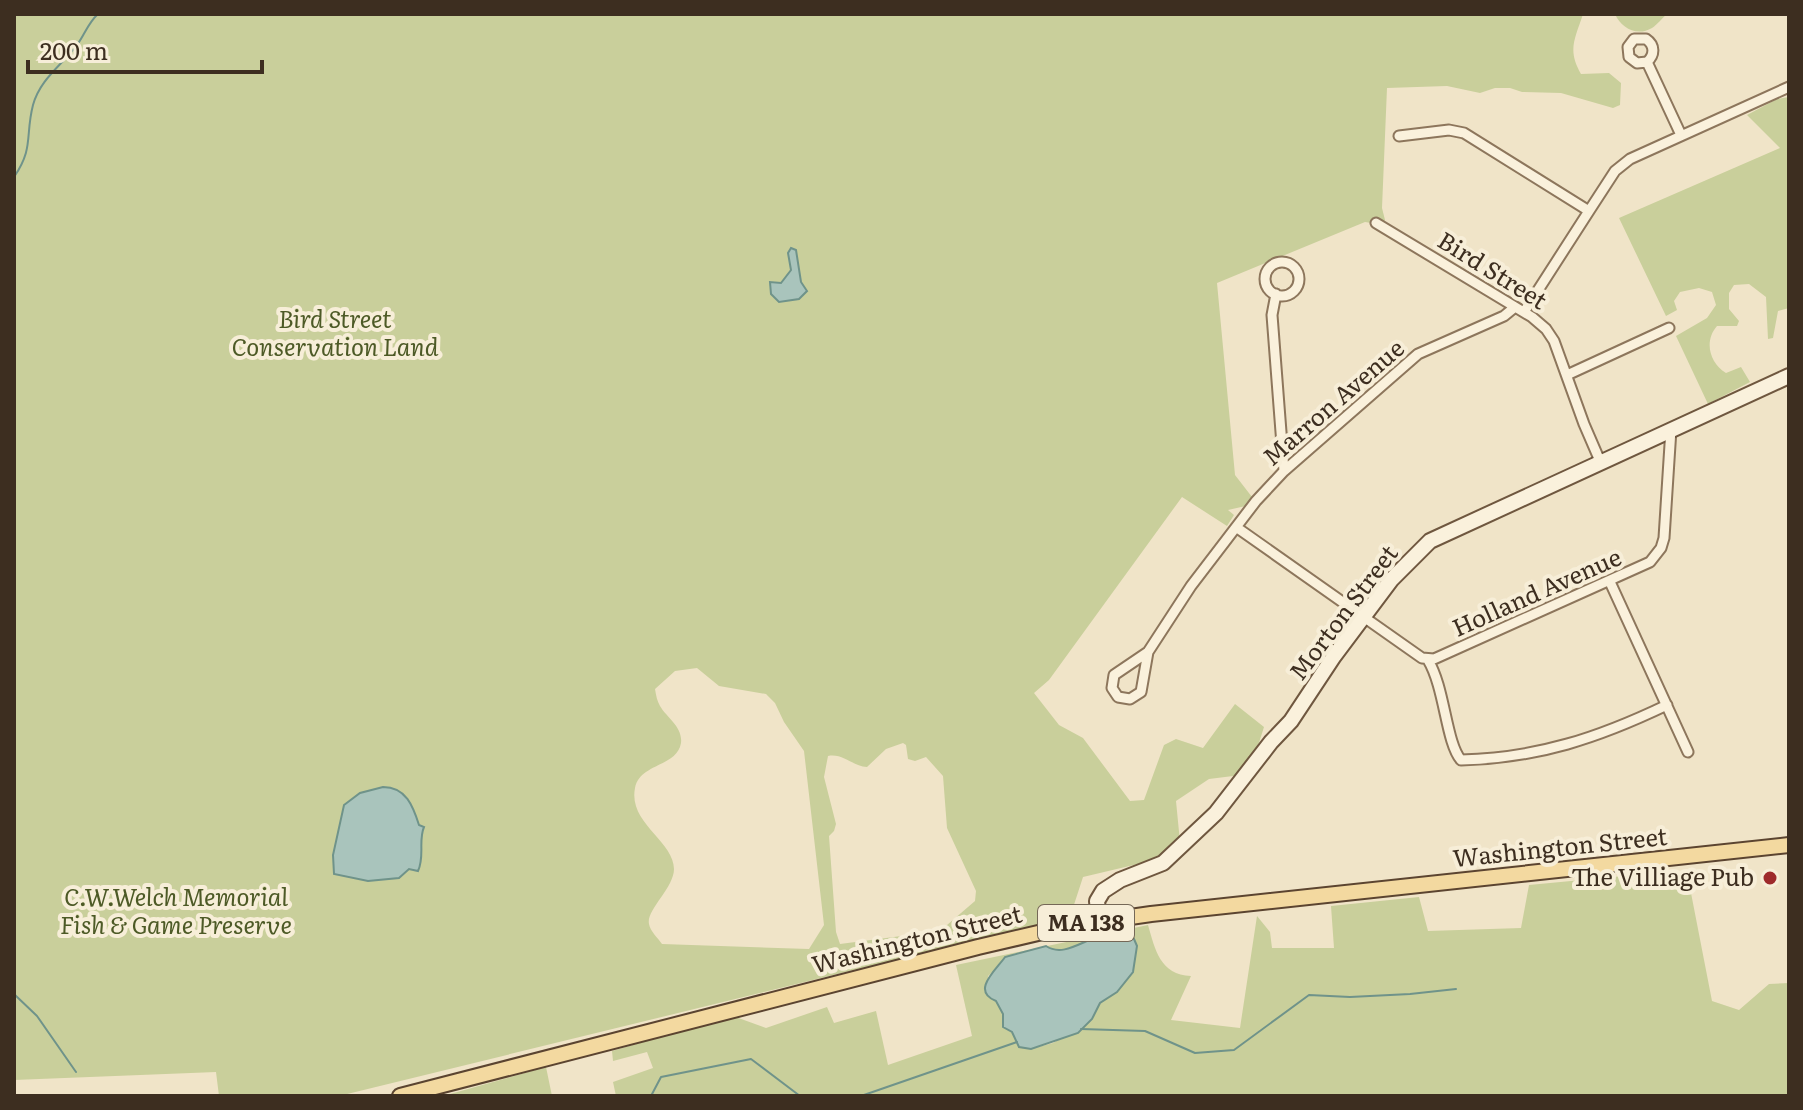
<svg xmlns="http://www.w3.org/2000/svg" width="1803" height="1110" viewBox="0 0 1803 1110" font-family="Literata,serif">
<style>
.green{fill:#c9cf9b;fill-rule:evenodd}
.water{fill:#a9c4bc;stroke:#6f938a;stroke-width:2}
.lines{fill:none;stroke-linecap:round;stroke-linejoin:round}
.stream{stroke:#6f938a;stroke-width:2}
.street-casing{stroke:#8d765c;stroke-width:13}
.secondary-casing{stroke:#6f573f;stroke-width:18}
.primary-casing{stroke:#5b4430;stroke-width:18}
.street{stroke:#faf1dc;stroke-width:9}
.secondary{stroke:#faf1dc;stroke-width:14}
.primary{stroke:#f3d9a0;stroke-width:14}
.poi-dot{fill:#9e2a2b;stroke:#f7eed8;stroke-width:3}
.labels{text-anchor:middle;stroke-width:8;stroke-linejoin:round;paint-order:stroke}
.shield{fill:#f7eed8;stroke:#756857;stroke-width:2}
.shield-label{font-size:22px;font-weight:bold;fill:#3d2e20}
.street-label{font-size:24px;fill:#3d2e20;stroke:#f7eed8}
.park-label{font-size:24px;font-style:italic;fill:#4d5a26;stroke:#f7eed8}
.poi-label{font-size:24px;fill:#3d2e20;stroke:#f7eed8;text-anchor:end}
</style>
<rect width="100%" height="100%" fill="#f0e4c8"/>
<!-- green -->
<path class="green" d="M14,14h1569c-8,25 -16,36 -2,60l28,-1 12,10 -1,22 -7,3 -52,-15 -39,-1 -12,-4h-15l-15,5 -33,-7 -60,2 -5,120 3,12 -8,11 -6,-8 -6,-1 -148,61 18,192 17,22 -2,8 -22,5 6,5 -7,11 -45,-29 -133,183 -15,13 25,32 24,13 47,63 14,-1 20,-55 12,-6 27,9 32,-44 29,23 -15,47 -40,5 -33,22 4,41 -21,17 -76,18 -13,40 -731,179h-120l-3,-24 -202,8zM697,668l22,18 47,8 9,9 9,19 20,29 20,174 -15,24 -147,-5c-4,-6 -12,-13 -13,-20 -3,-14 25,-36 25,-55 0,-28 -46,-46 -39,-81 5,-25 42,-21 46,-45 2,-16 -14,-25 -21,-37 -3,-5 -4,-11 -5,-17l20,-18zM903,743l3,2 2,14 7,2 11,-4 17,19 4,52 29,63 -1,10 -35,30 -100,13 -4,-12 -7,-96 5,-5 2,-7 -12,-47 4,-21c15,-3 24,10 39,11l19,-18z
M1615,14h52c-5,4 -10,11 -15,14 -15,9 -31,0 -37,-14z
M1789,97v211l-11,3 -5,27 -5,1 -2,-42 -17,-13 -15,1 -5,8v16l10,12 -2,5h-20c-13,15 -8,36 9,47l15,-6 9,15 -42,22 -32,-68 31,-18 9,-13 -4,-13 -13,-4 -19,4 -6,9 3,9 -11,6 -47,-98 161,-70 -33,-33 30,-16z
M1634,875l57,18 21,108 27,9 30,-26 20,-1v113h-1173l-3,-14 40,-14 -6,-16 -34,9 -1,-10 121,-35 33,12 61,-21 7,16 42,-12 12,54 84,-29 -16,-71 192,-40c7,24 12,50 43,51l-20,44 69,8 17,-112 13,16 2,16h62l-3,-42 88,-9 9,34 93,-3 8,-43zM1104,935l26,1 -13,56 -17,11 -8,16 -39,24 -22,6 -12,-2 -23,-47 -8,-24 25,-22 33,-8c18,12 38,-7 58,-11z
M546,1067l6,29h-109z"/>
<!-- water -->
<path class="water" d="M791,248l5,2 5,32 6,9 -8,8 -20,3 -8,-8 -1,-12 11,1 10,-13 -3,-17z
M383,787c23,0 30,19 36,38l5,2c-6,14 1,29 -6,44l-9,-2 -10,9 -31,3 -34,-7 -1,-19 11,-50 16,-12z
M1104,935l26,1 4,3 3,7 -4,26 -16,20 -17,11 -8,16 -14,14 -47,16 -12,-2 -7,-15 -9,-5v-13l-7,-13c-26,-10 1,-32 9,-44l41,-11c18,12 38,-7 58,-11z"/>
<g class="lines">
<!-- stream -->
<path class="stream" d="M14,177c20,-29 11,-41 19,-72 7,-26 29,-40 44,-60 8,-11 11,-22 21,-31
M14,994l23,22 39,56
M1081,1029l64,2 50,22 39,-3 75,-55 41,2 60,-3 46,-5
M651,1096l10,-19 90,-18 49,37
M861,1096l156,-54"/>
<defs>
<path id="street" d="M1647,62l-10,1 -8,-6 -1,-10 6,-8h12c9,6 9,16 1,23l34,73
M1399,136l50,-6 15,3 125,78 -65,101
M1589,211l26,-40 15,-12 159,-72
M1376,223l156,94 14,12 8,12 30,83 16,37
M1265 279a17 17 0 1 1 34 0a17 17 0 1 1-34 0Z
M1276,294l-4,21 12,156
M1567,375l102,-47
M1236,527l186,131 12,1 216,-97 11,-14 3,-10 7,-109
M1610,582l78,170
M1148,652l-34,23 -2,13 6,9 12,2 11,-7 7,-40 43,-66 65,-85 28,-30 134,-117 86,-38 11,-9
M1428,660c17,28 18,83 33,100 77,-2 137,-22 206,-55"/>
<path id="secondary" d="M1099,921l-2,-20 6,-10 17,-11 43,-17 53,-50 55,-71 20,-21 43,-65 57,-76 39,-39 359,-165"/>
<path id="primary" d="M400,1096l578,-149 90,-21 83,-12 638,-69"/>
</defs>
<!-- street casing -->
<use href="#street" class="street-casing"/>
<!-- secondary casing -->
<use href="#secondary" class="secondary-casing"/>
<!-- primary casing -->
<use href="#primary" class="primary-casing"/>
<!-- street -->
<use href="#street" class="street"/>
<!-- secondary -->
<use href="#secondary" class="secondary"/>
<!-- primary -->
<use href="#primary" class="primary"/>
</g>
<!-- markers -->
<circle class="poi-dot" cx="1770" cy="878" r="8"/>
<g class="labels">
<!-- shield labels -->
<rect class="shield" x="1038" y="905" width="96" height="36" rx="6"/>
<g class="shield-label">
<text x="1086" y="931">MA 138</text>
</g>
<!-- street labels -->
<g class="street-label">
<text transform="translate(1492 271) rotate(32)" y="8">Bird Street</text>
<text transform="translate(1334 403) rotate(-41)" y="8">Marron Avenue</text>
<text transform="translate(1537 593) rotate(-24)" y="8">Holland Avenue</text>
<text transform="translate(1344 613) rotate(-53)" y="8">Morton Street</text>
<text transform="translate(1560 848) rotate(-6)" y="8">Washington Street</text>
<text transform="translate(917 940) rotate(-14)" y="8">Washington Street</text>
</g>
<!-- park labels -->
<g class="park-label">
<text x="335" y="328">Bird Street<tspan x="335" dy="28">Conservation Land</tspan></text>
<text x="176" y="906">C.W.Welch Memorial<tspan x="176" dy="28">Fish &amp; Game Preserve</tspan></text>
</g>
<!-- poi labels -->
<g class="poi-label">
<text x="1754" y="886">The Villiage Pub</text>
</g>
</g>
<!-- border -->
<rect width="1803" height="1110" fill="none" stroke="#3d2e20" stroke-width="32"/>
<!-- scale -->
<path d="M28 60v12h234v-12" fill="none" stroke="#3d2e20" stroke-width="4"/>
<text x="40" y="60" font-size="24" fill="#3d2e20" stroke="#f7eed8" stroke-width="6" paint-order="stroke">200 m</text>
</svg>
